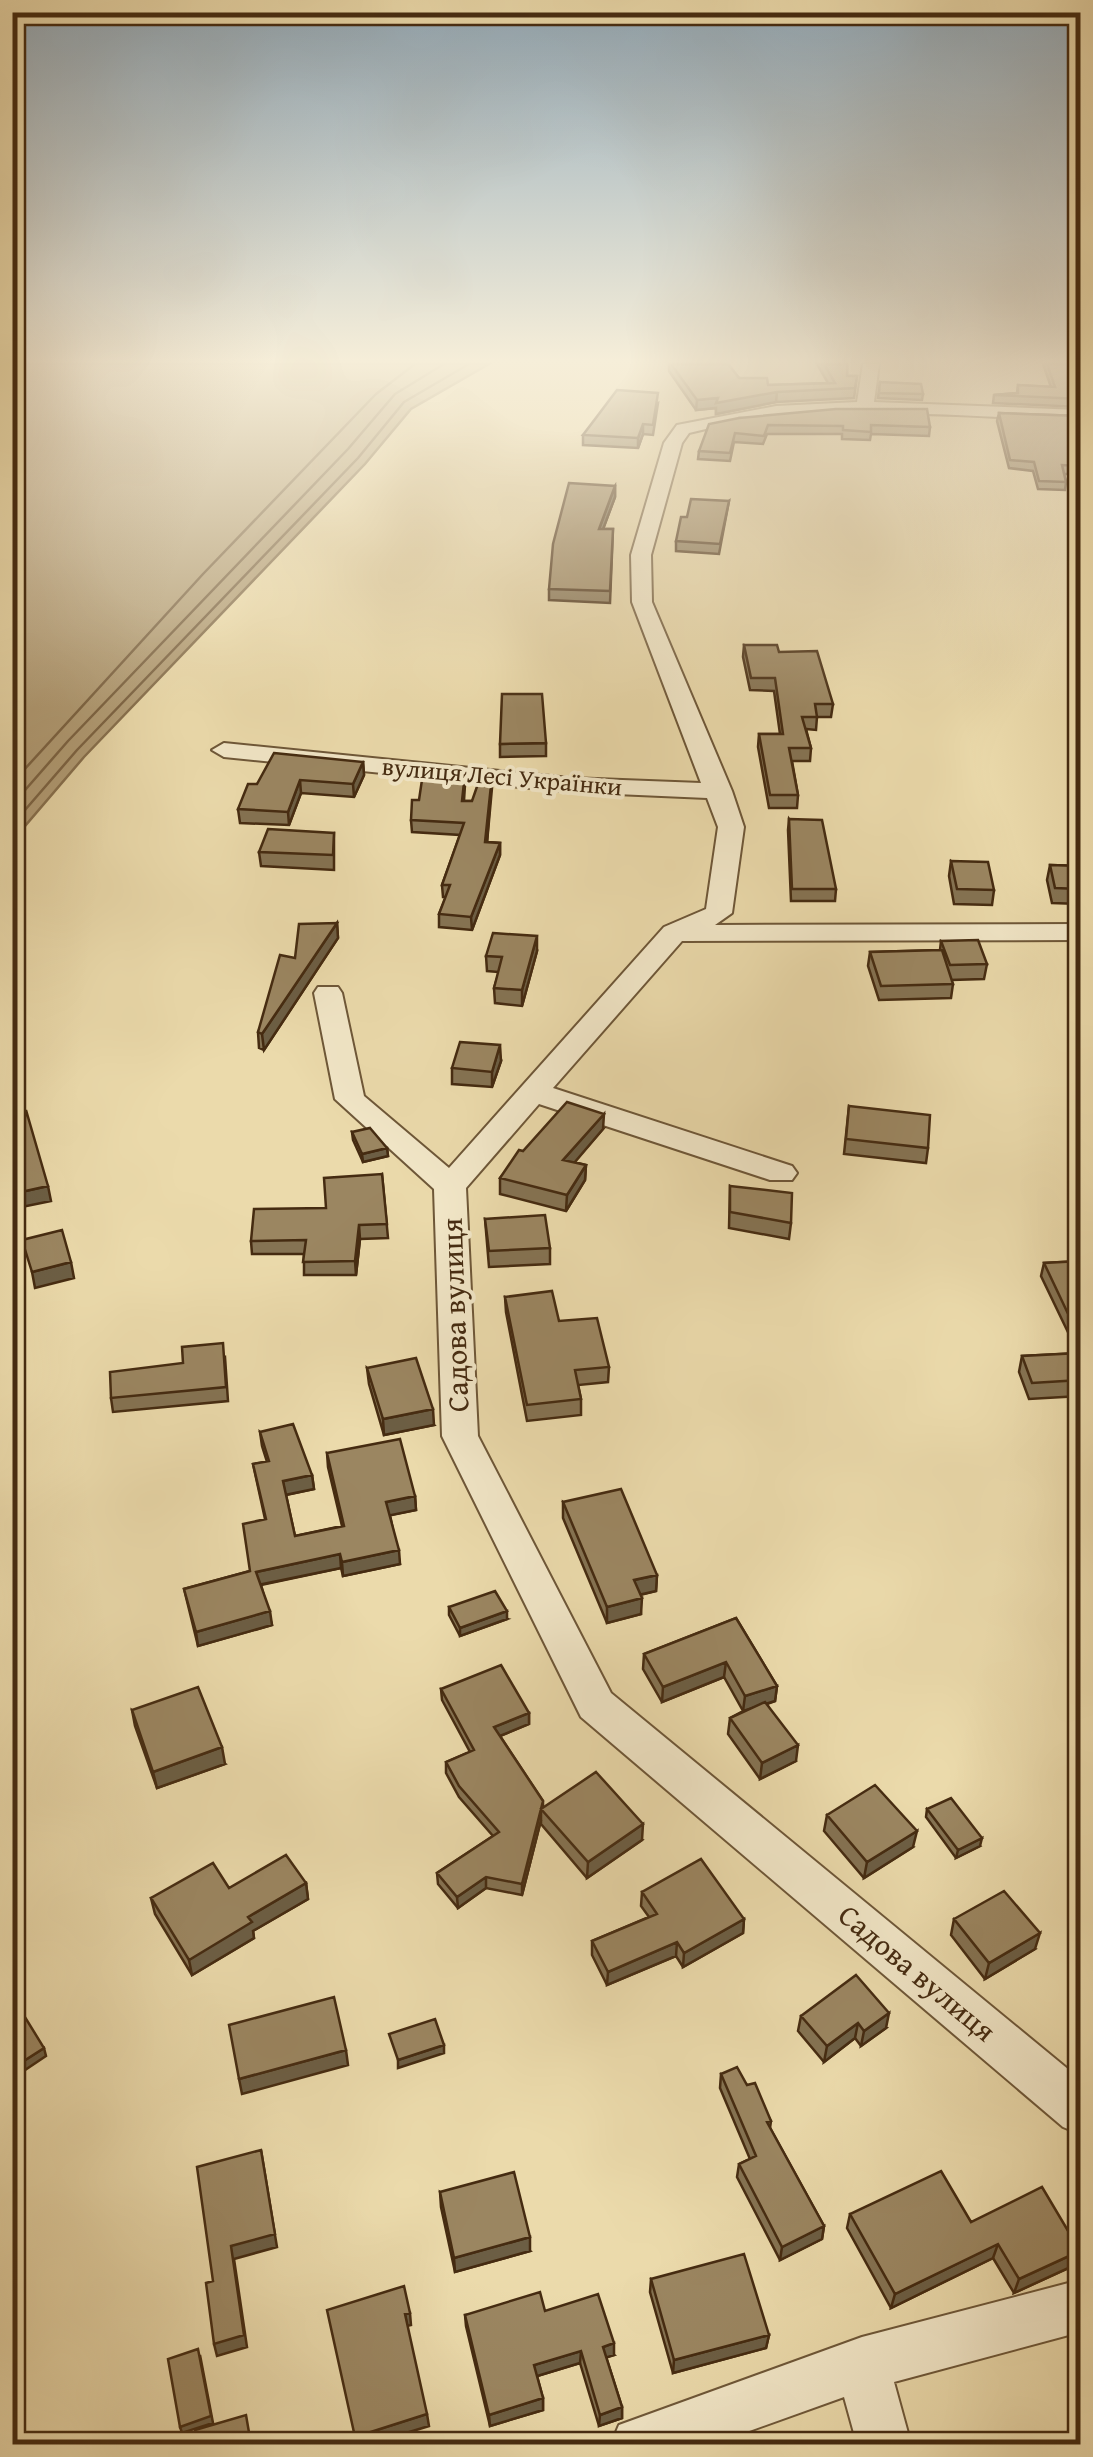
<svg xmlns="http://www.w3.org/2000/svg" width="1093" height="2457" viewBox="0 0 1093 2457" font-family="'Gentium Book Plus',serif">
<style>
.water{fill:#b39e77;stroke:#87704e;stroke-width:2.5}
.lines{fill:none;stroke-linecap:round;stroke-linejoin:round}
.shore{stroke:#7c6444;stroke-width:2.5}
.minor-casing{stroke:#6e5738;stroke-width:4}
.minor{fill:#f2e7c8;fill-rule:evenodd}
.wall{fill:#857353;stroke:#452b11;stroke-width:2.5}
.shaded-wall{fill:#6c5e44;stroke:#452b11;stroke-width:2.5}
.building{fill:#9b8661;stroke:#452b11;stroke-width:2.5}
.labels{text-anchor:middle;stroke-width:8;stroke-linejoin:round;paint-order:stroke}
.far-street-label{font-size:25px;fill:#452b11;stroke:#f2e7c8}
.street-label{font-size:30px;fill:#452b11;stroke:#f2e7c8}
</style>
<rect width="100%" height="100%" fill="#ebdaab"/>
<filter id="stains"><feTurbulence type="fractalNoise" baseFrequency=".002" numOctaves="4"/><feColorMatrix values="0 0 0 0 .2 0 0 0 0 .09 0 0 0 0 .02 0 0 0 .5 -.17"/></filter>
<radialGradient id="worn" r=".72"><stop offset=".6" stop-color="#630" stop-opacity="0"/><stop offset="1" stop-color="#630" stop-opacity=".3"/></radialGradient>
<!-- water -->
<path class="water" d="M13,364h476l-78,45 -46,55 -281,293 -71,83z"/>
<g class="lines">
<!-- shore -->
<path class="shore" d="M12,783l191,-209 173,-180 39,-30
M12,805l56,-64 280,-292 47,-55 49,-30
M12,825l65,-75 281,-292 46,-56 65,-38"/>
<defs>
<path id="minor" d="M863,364h16l-5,38 206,8v10c-132,-3 -261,-20 -391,13l-7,10 -31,112 1,47 80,189 12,36 -12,86 -17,12 365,-1v16l-398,1 -129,147 239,78 5,7 -5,7h-22l-231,-76 -73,84 12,248 133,257 469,386v55l-17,-7 -482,-410 -139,-281 -8,-247 -99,-90 -21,-106 4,-6h20l4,6 22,103 85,72 215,-241 42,-18 12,-82 -11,-29 -137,-6 -346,-35 -12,-7 12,-7 346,35 131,5 -69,-181 -1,-47 33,-112 13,-18 99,-19 81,-4z
M1080,2280v52l-186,50 17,62h-54l-13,-47 -131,47h-102l8,-19 243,-88z"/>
</defs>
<!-- minor casing -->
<use href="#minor" class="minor-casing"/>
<!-- minor -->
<use href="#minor" class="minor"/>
</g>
<!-- wall -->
<path class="wall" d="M669,364h59l11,14 29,7 60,-2 -11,-19h30v12h10l-3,22 -78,4 -60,12v-6l-20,2 -27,-39z
M1043,364h37v43l-87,-4 1,-8 23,-2 1,-8 33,2z
M880,382l43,12 -1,6 -44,-2z
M658,403l-5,32 -10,-1 -5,14 -55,-3v-10z
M999,413l81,3v58h-16l2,8 -1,8 -27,-1 -5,-18 -24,-3 -12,-47z
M739,418l191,9 -1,9 -58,-2 -1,6 -28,-1v-5h-75l-4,10 -29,-2 -4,19 -32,-2 1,-8z
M615,486v11l-12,32h10l-3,74 -61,-3v-11z
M729,501l-10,53 -43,-3v-10z
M744,645l35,7 54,52 -2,13h-14l-1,13 -10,-1 5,19 -1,13h-18l6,34 -1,13h-28l-11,-61 1,-13h21l-6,-43 -24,-1 -7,-33z
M546,743v13l-46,1v-13z
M363,762l1,13 -10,22 -53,-4 -12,32 -49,-2 -2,-14 19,-25z
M492,776l-5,66 13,1v12l-28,75 -33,-3v-13l7,-17h-3l-1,-12 18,-50 -48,-3 -1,-12 8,-20 46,-15 -1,16h8z
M789,819l47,70 -1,12h-44l-3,-71z
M334,833v37l-73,-4 -2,-14z
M951,861l43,29 -2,15 -38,-1 -5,-28z
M1050,865l30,1v38l-28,-1 -5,-23z
M337,923l1,15 -74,112 -5,-2 -1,-16 37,-74z
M941,941l46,23 -3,15 -33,1 2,4 -2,14 -72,2 -11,-34 2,-14 70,-2z
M537,951l-15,55 -27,-3 -1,-15 5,-16 -12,-1 -1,-15z
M501,1061l-9,26 -40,-3v-16z
M849,1106l79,42 -2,15 -82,-9z
M603,1129l-29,33 12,3 -1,15 -19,31 -66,-17v-16l23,-27z
M352,1132l35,16 1,8 -25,6 -10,-22z
M382,1174l6,64 -28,1 -4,36h-52v-21h-52l-1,-13 75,-33z
M730,1186l61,37 -2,16 -60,-11z
M485,1219l65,29v16l-61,3z
M1080,1261v135l-51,3 -10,-27 3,-16 56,-3 -37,-77 3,-13z
M505,1297l54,24 50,46 -1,15 -30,3 3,14v16l-54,6 -21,-109z
M225,1357l3,44 -115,11 -2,-14z
M367,1368l67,57 -50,10 -15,-51z
M260,1432l52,43 2,14 -28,6 9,41 47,-10 -14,-59 -1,-14 88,43 1,14 -26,5 10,49 -57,12 -2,-8 -80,17 11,40 -74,21 -14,-57 66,-18 15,-52 -12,-55 14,-2 -5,-16z
M563,1502l94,73 -1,16 -16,4 1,19 -34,9 -44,-105z
M449,1607l58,12 -47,17 -11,-21z
M736,1618l41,68 -2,15 -8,3 29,57 -36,18 -32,-45 2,-16 13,-7 -19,-34 -62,25 -19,-33 1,-15z
M441,1689l88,24v11l-29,12 43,65v6l99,33 -55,38 -46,-54v-4l-19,75 -36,-7 -28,20 -20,-24 -1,-11 56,-37 -34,-39 -13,-24v-11l24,-10 -28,-52z
M132,1710l93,54 -68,24 -22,-62z
M927,1809l53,37 -24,12 -30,-41z
M827,1815l86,32 -49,31 -40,-47z
M306,1883l2,16 -55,32 1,7 -62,37 -37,-61 -4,-16 78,-10z
M642,1892l102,27 -1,14 -60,34 -7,-11 -69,29 -15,-30v-14l57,-24 -8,-11z
M954,1919l81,30 -50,30 -34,-44z
M801,2016l85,12 -25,18 -6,-8 -31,24 -26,-31z
M721,2074l26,11 24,36 -1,7 54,98 -2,13 -42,21 -43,-83 2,-13 11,-5 -30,-71z
M440,2192l90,59 -75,21 -14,-65z
M850,2214l121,8 104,43 -61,28 -21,-35 -102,50 -44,-80z
M651,2279l118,56 -3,13 -93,25 -23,-81z
M545,2311l69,44 -8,2 16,50v11l-23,8 -19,-63 -43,13 6,22v12l-53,16 -24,-100 -1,-11z"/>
<!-- shaded-wall -->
<path class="shaded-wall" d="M777,392l-1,10 -60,12v-6l-20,2 1,-10z
M643,424v10l-5,14v-10z
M615,486v11l-16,43v-11z
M363,762l1,13 -10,22 -1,-13z
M492,776v12l-6,66 -1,-12z
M300,780l1,13 -12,32 -1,-13z
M500,843v12l-28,75 -1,-13z
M337,923l1,15 -74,112 -2,-16z
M537,936v15l-15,55v-16z
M500,1045l1,16 -9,26v-15z
M604,1114l-1,15 -40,47v-16z
M387,1148l1,8 -25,6 -1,-8z
M586,1165l-1,15 -19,31 1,-16z
M48,1186l3,15 -39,8v-15z
M359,1225l1,14 -4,36 -1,-14z
M71,1262l3,16 -39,10 -3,-16z
M433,1409l1,16 -50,10 -1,-16z
M312,1475l2,14 -29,6 -2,-14z
M415,1496l1,14 -29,6 -1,-14z
M399,1550l1,14 -57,12 -1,-14z
M340,1554l1,14 -83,17 -2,-13z
M657,1575l-1,16 -22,5v-16z
M642,1598l-1,16 -34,9v-16z
M270,1611l2,14 -74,21 -2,-14z
M507,1611v8l-47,17v-8z
M726,1662l-2,15 -62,25 1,-15z
M777,1686l-2,15 -32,10 2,-15z
M529,1713v11l-34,14 -1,-11z
M798,1745l-2,16 -36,18 2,-16z
M222,1747l3,17 -68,24 -4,-16z
M541,1809v11l-19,75v-11z
M643,1824l-1,16 -55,38 1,-16z
M917,1831l-4,16 -49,31 3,-16z
M982,1838l-2,8 -24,12 2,-8z
M486,1877v11l-28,20 -1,-11z
M306,1883l2,16 -55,32 1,7 -62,37 -3,-15 59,-43z
M744,1919l-1,14 -60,34 1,-14z
M1040,1933l-5,16 -50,30 4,-16z
M677,1942l-1,14 -69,29 1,-13z
M889,2013l-3,15 -25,18 3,-15z
M858,2023l-3,15 -31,24 3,-16z
M444,2045v8l-46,15v-8z
M44,2048l2,8 -24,16 -3,-8z
M346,2050l2,15 -106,29 -3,-15z
M261,2150l16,97 -43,12 13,88 -30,9 -3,-12 17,-98z
M824,2226l-2,13 -42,21 2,-13z
M530,2237v14l-75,21 -1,-14z
M998,2244l-5,14 -102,50 4,-14z
M1080,2251l-5,14 -61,28 5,-14z
M410,2313l1,12 -4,1 -2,-12z
M769,2335l-3,13 -93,25 1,-13z
M614,2343v12l-12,4 1,-12z
M581,2351l-1,12 -46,14v-12z
M200,2355l13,68 -31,10 -2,-6z
M543,2398v12l-53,16 -1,-11z
M622,2407v11l-23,8 1,-11z
M427,2414l2,12 -59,18h-14l-1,-7z"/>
<!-- building -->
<path class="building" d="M671,364h57l11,14h28l1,7 67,-2 -11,-19h23v12h10l-2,12 -78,4 -61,11 2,-5 -21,2z
M1047,364h33v35l-86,-4 24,-2v-8l37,2z
M880,382l41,2 2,10 -44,-1z
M617,390l41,3 -5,32 -10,-1 -5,14 -55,-3z
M836,409h91l3,18 -59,-2v7l-28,-2v-4l-75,-1 -4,11 -29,-3 -5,20 -31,-2 10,-27 30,-6z
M999,413l81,3v50l-18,-1 4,17 -27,-1 -5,-19 -24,-2z
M569,483l46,3 -16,43h14l-3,62 -61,-2 4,-45z
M691,499l38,2 -9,43 -44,-3 5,-24h6z
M744,645h33l2,7 38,-1 16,53h-18l2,13h-15l9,31h-22l9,47h-28l-11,-61h24l-8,-56h-24z
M502,694h40l4,49 -46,1z
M274,753l89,9 -10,22 -53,-4 -12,32 -50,-3 10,-25h9z
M423,773h42l-3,28h10l9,-26 11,1 -7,66 15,1 -29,74 -32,-3 11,-29h-8l22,-62 -53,-3 1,-20h7z
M789,819l33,1 14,69h-44z
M268,829l66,4 -1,22 -74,-3z
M951,861l37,1 6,28 -37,-1z
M1050,865l30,1v23l-25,-1z
M337,923l-75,111 -4,-2 22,-77 15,3 4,-34z
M493,933l44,3 -15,54 -28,-2 8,-31 -16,-1z
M978,940l9,24 -37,1 -9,-24z
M942,950l11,34 -72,2 -11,-34z
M460,1042l40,3 -8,27 -40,-4z
M567,1102l37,12 -41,46 23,5 -19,30 -67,-17 19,-28 4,1z
M849,1106l81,9 -2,33 -82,-9z
M26,1110l22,76 -36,8v-31l7,-2z
M370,1128l17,20 -25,6 -10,-22z
M382,1174l5,50 -28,1 -4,36 -52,1 3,-22 -55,1 3,-32 72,-1 -2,-30z
M730,1186l62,7 -1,30 -61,-11z
M545,1215l5,33 -61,3 -4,-32z
M62,1230l9,32 -39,10 -10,-32z
M1080,1261v78l-36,-76z
M552,1291l7,30 38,-3 12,49 -34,3 6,29 -54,6 -22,-108z
M223,1343l3,44 -115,11 -1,-26 73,-9 -1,-16z
M1080,1353v27l-48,3 -10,-27z
M416,1358l17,51 -50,10 -16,-51z
M293,1424l19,51 -29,6 12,55 49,-10 -17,-73 73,-14 15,57 -29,6 13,48 -57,12 -2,-8 -84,18 14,39 -74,21 -12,-43 66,-18 -7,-47 23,-5 -13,-55 16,-3 -9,-29z
M621,1489l36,86 -23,5 8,18 -35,9 -44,-105z
M495,1591l12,20 -47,17 -11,-21z
M736,1618l41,68 -32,10 -19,-34 -63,25 -19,-33z
M501,1665l28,48 -35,14 49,74 -21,83 -36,-7 -29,20 -20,-24 62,-41 -40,-46 -13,-24 28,-12 -33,-61z
M198,1687l24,60 -69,25 -21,-62z
M765,1702l33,43 -36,18 -32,-45z
M596,1772l47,52 -55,38 -47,-53z
M875,1785l42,46 -50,31 -40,-47z
M951,1798l31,40 -24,12 -31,-41z
M286,1855l20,28 -58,34 4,5 -63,38 -38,-62 62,-35 16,25z
M701,1859l43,60 -60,34 -7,-11 -69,30 -16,-31 65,-27 -15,-22z
M1004,1891l36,42 -51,30 -35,-44z
M856,1975l33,38 -25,18 -6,-8 -31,23 -26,-30z
M334,1997l12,53 -107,29 -10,-54z
M15,2001l29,47 -25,16 -7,-11v-50z
M435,2019l9,26 -46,15 -9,-26z
M737,2067l10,18 8,-2 16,38 -4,1 57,104 -42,21 -43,-83 17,-8 -35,-82z
M261,2150l14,84 -44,12 13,89 -30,9 -8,-61 7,-2 -16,-114z
M941,2171l30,51 71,-35 38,64 -61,28 -21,-35 -103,50 -45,-80z
M514,2172l16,65 -76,21 -14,-66z
M744,2254l25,81 -95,25 -23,-81z
M404,2286l6,27 -5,1 22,100 -72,23 -28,-127z
M540,2292l5,19 53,-17 16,49 -11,4 19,60 -22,8 -19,-64 -47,14 9,33 -54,17 -24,-100z
M198,2349l13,67 -31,11 -12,-68z
M246,2415l5,29h-54l-2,-14z"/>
<!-- sky -->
<linearGradient id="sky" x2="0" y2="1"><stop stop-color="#93abbb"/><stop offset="0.51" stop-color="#f6eed9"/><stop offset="1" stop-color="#f6eed9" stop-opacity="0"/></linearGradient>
<rect width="1093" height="708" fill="url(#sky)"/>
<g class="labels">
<!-- far-street labels -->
<g class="far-street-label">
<text transform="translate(502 776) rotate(5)" y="9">вулиця Лесі Українки</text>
</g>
<!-- street labels -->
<g class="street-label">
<text transform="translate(455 1315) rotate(-92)" y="10">Садова вулиця</text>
<text transform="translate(917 1973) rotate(40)" y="10">Садова вулиця</text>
</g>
</g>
<!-- margin -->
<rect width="1093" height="2457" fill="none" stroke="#ebdaab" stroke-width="50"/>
<rect x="15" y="15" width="1063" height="2427" fill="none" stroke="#452b11" stroke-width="5"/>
<rect x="25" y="25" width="1043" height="2407" fill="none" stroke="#452b11" stroke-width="2.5"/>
<rect width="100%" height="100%" filter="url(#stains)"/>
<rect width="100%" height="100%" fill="url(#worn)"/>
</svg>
